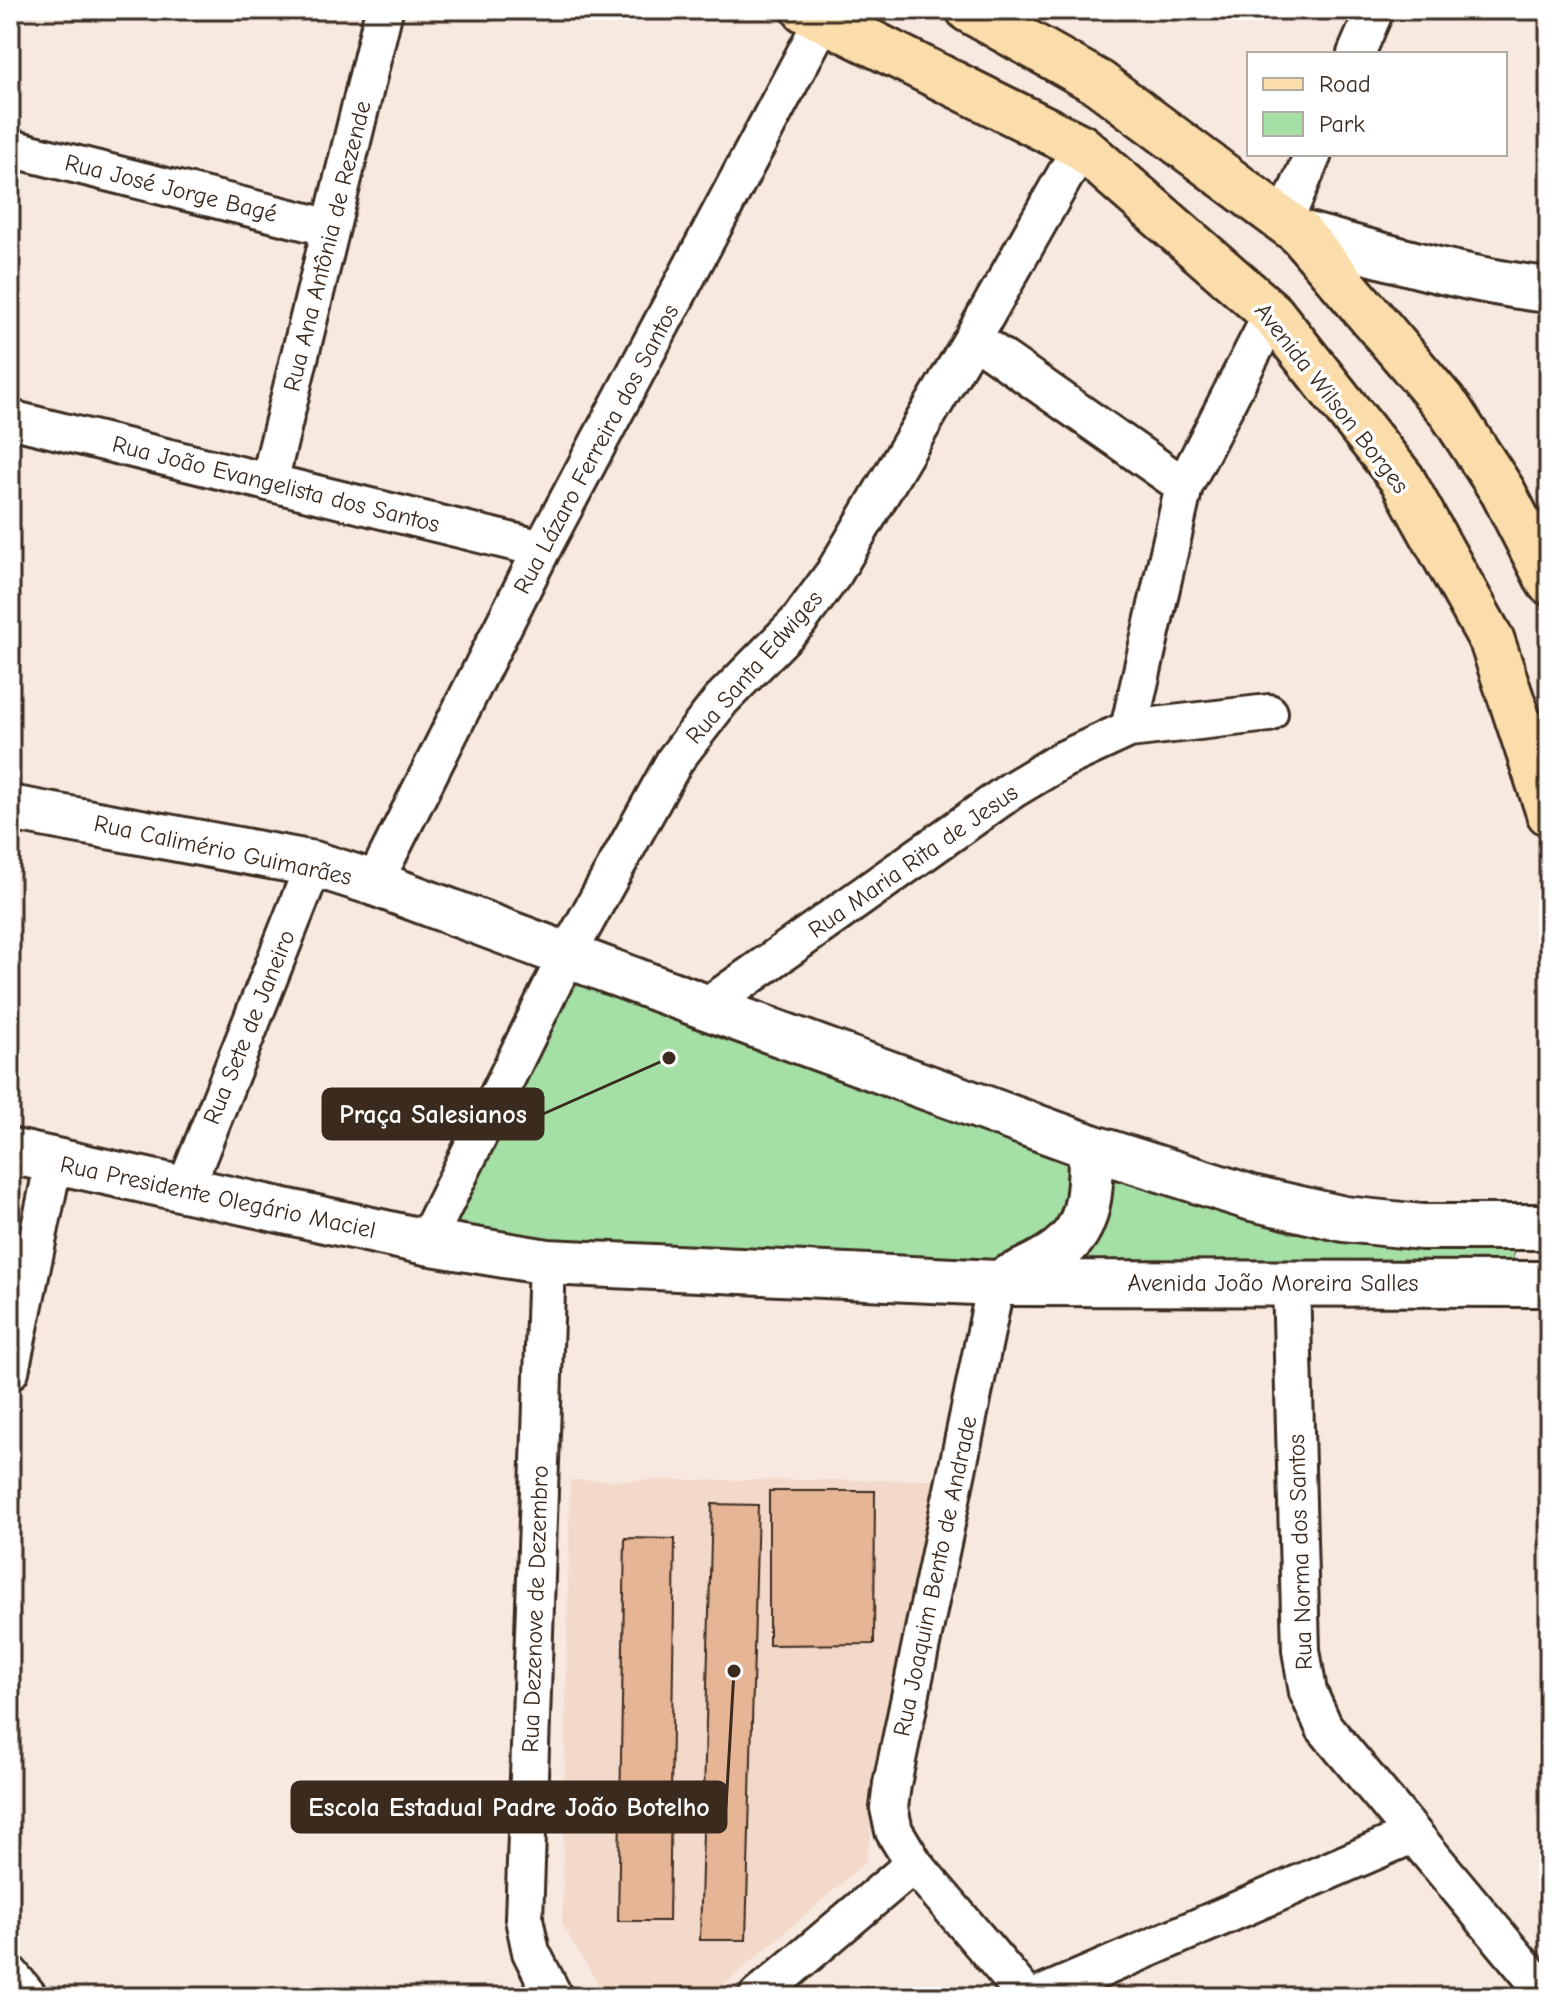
<svg xmlns="http://www.w3.org/2000/svg" width="1559" height="2007" viewBox="0 0 1559 2007" font-family="'Comic Neue',sans-serif">
<style>
.built{fill:#f2d9ca}
.green{fill:#a4dfa5;stroke:#708462;stroke-width:2}
.building{fill:#e5b596;stroke:#3b2a1e;stroke-width:2}
.lines{fill:none;stroke-linecap:round;stroke-linejoin:round}
.street-casing{stroke:#3b2a1e;stroke-width:42}
.secondary-casing{stroke:#3b2a1e;stroke-width:50}
.primary-casing{stroke:#3b2a1e;stroke-width:50}
.street{stroke:#fff;stroke-width:36}
.secondary{stroke:#fff;stroke-width:44}
.primary{stroke:#fbddab;stroke-width:44}
.labels{text-anchor:middle;stroke-width:7;stroke-linejoin:round;paint-order:stroke}
.street-label{font-size:24px;fill:#3b2a1e;stroke:#fff}
.leader{fill:none;stroke:#3b2a1e;stroke-width:3}
.callout-dot{fill:#3b2a1e;stroke:#fff;stroke-width:3}
.callout{fill:#3b2a1e;stroke:#3b2a1e;stroke-width:3}
.callout-label{font-size:26px;text-anchor:middle;font-weight:bold;fill:#fff}
</style>
<rect width="100%" height="100%" fill="#f7e9e0"/>
<filter id="ink" filterUnits="userSpaceOnUse"><feTurbulence type="fractalNoise" baseFrequency=".0125" numOctaves="2"/><feDisplacementMap in="SourceGraphic" scale="16" xChannelSelector="R" yChannelSelector="G"/><feConvolveMatrix kernelMatrix="1 2 1 2 8 2 1 2 1" color-interpolation-filters="sRGB"/></filter>
<g filter="url(#ink)">
<!-- built -->
<path class="built" d="M570,1480h367l-71,382 -156,135h-104l-44,-72z"/>
<!-- green -->
<path class="green" d="M571,973l479,171 240,89 225,1 -3,36 -537,10 -535,-46z"/>
<!-- building -->
<path class="building" d="M769,1491h106l-1,153 -105,1z
M712,1504l46,1 -12,435h-46z
M625,1538l50,1 -6,382h-51z"/>
<g class="lines">
<defs>
<path id="street" d="M1356,54l19,-44
M10,148l321,80
M1285,220l28,-66
M973,338l211,148
M10,419l532,130
M269,482l115,-472
M1129,729l140,-16
M374,883l168,-334 282,-531
M706,1007l306,-217 50,-30 67,-31 55,-243 88,-172
M185,1189l129,-325
M426,1242l141,-287 108,-195 47,-61 76,-77 36,-49 139,-235 108,-191
M547,1262l-23,657 7,33 23,45
M1291,1282l10,368 7,42 16,35 225,270
M996,1283l-104,501 -3,24 5,23 20,33 113,133
M10,1371l44,-210
M10,1974l19,23
M757,1997l157,-133
M1036,1997l376,-162"/>
<path id="secondary" d="M1300,233c82,22 164,48 249,57
M10,808l304,56 60,19 332,124 385,140 161,51 92,21 78,8h127
M10,1151l416,91 121,20 449,21 553,1
M1006,1279c76,-32 85,-51 85,-132"/>
<path id="primary" d="M805,10l276,137 191,167 130,165 90,162 57,172
M969,10l130,73 201,150 149,176 54,83 46,90"/>
</defs>
<!-- street casing -->
<use href="#street" class="street-casing"/>
<!-- secondary casing -->
<use href="#secondary" class="secondary-casing"/>
<!-- primary casing -->
<use href="#primary" class="primary-casing"/>
<!-- street -->
<use href="#street" class="street"/>
<!-- secondary -->
<use href="#secondary" class="secondary"/>
<!-- primary -->
<use href="#primary" class="primary"/>
</g>
</g>
<g class="labels">
<!-- street labels -->
<g class="street-label">
<text transform="translate(171 188) rotate(14)" y="8">Rua José Jorge Bagé</text>
<text transform="translate(327 246) rotate(-76)" y="8">Rua Ana Antônia de Rezende</text>
<text transform="translate(1332 398) rotate(52)" y="8">Avenida Wilson Borges</text>
<text transform="translate(596 449) rotate(-62)" y="8">Rua Lázaro Ferreira dos Santos</text>
<text transform="translate(276 484) rotate(14)" y="8">Rua João Evangelista dos Santos</text>
<text transform="translate(754 667) rotate(-49)" y="8">Rua Santa Edwiges</text>
<text transform="translate(223 850) rotate(12)" y="8">Rua Calimério Guimarães</text>
<text transform="translate(913 861) rotate(-35)" y="8">Rua Maria Rita de Jesus</text>
<text transform="translate(249 1027) rotate(-68)" y="8">Rua Sete de Janeiro</text>
<text transform="translate(218 1197) rotate(12)" y="8">Rua Presidente Olegário Maciel</text>
<text x="1273" y="1291">Avenida João Moreira Salles</text>
<text transform="translate(1300 1552) rotate(-92)" y="8">Rua Norma dos Santos</text>
<text transform="translate(935 1576) rotate(-78)" y="8">Rua Joaquim Bento de Andrade</text>
<text transform="translate(535 1609) rotate(-88)" y="8">Rua Dezenove de Dezembro</text>
</g>
</g>
<!-- callouts -->
<path class="leader" d="M669 1058L543 1114M734 1671L726 1807"/>
<g class="callout-dot">
<circle cx="669" cy="1058" r="8"/>
<circle cx="734" cy="1671" r="8"/>
</g>
<g class="callout">
<rect x="323" y="1089" width="220" height="50" rx="8"/>
<rect x="292" y="1782" width="434" height="50" rx="8"/>
</g>
<g class="callout-label">
<text x="433" y="1123">Praça Salesianos</text>
<text x="509" y="1816">Escola Estadual Padre João Botelho</text>
</g>
<!-- margin -->
<rect width="1559" height="2007" fill="none" stroke="#fff" stroke-width="40"/>
<rect x="20" y="20" width="1519" height="1967" fill="none" stroke="#3b2a1e" stroke-width="3" filter="url(#ink)"/>
<!-- legend -->
<rect x="1247" y="52" width="260" height="104" fill="#ffffff" stroke="#b1aaa5" stroke-width="2"/>
<rect x="1263" y="78" width="40" height="12" fill="#fbddab" stroke="#b1aaa5" stroke-width="2"/>
<text x="1319" y="92" font-size="24" fill="#3b2a1e">Road</text>
<rect x="1263" y="112" width="40" height="24" fill="#a4dfa5" stroke="#b1aaa5" stroke-width="2"/>
<text x="1319" y="132" font-size="24" fill="#3b2a1e">Park</text>
</svg>
